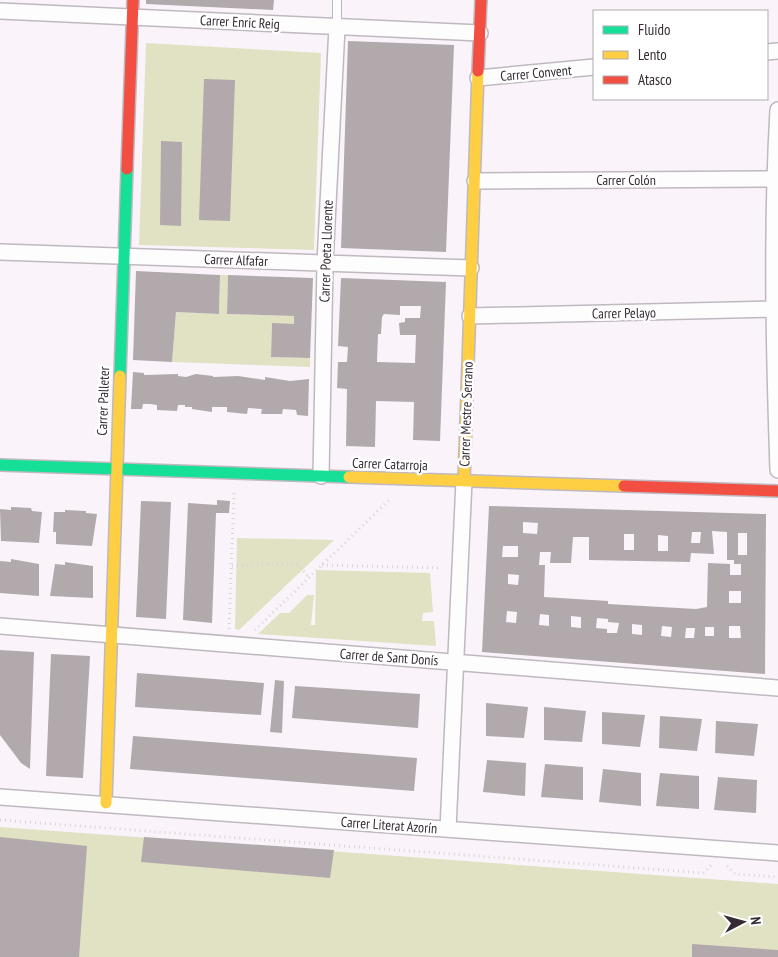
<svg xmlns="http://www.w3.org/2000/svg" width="778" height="957" viewBox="0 0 778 957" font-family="'PT Sans Narrow',sans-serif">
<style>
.green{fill:#e1e1c4}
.building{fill:#b1a9ab;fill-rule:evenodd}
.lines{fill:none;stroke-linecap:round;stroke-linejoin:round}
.lane-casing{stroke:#bfb9bf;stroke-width:10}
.street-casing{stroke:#bfb9bf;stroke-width:18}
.fast-casing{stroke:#bfb9bf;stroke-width:14}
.slow-casing{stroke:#bfb9bf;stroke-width:14}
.jam-casing{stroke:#bfb9bf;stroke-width:14}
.path{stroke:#d8d4d8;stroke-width:3;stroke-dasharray:1 4;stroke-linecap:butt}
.lane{stroke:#fefdfe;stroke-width:8}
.street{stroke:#fefdfe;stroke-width:15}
.fast{stroke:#16e098;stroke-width:11}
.slow{stroke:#ffcf43;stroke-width:11}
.jam{stroke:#f24e42;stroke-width:11}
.labels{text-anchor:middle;stroke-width:5;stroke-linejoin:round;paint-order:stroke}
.street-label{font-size:14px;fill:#352c34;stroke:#fff}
</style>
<rect width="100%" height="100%" fill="#faf4fa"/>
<!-- green -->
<path class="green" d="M146,43l175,10 -7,197 -175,-5z
M220,275h8l-1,39 67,2v8h-22l-1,33 39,1v9l-138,-5 4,-50 43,2z
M237,538l97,2 -95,90 -4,-1z
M316,570l114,3 3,39 -10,1 -1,8h12l2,25 -178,-12 22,-21h9l18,-18h7l-3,30h4z
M0,827l778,57v73h-778z"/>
<!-- building -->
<path class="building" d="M146,0h128l-1,10 -127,-6z
M348,41l106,4 -8,207 -105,-4z
M204,79l31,1 -5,141 -31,-1z
M161,141l21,1 -1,84 -21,-1z
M136,271l84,4 -1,39 -43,-2 -4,50 -39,-2z
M228,275l85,3 -3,80 -39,-1 1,-34 22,1v-8l-67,-2z
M341,278l105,4 -6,159 -27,-1 1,-38 -38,-1 -1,46 -29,-1 1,-57 -10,-1 1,-26h9l1,-15 -10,-1zM400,306h21l-1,12h-15v4l-6,1 1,12h16l-1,28 -38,-1 1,-28h3l1,-17 2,-3 16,1z
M133,372l11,1v2l34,-1v2l8,1 10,-3 17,2v1l25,-1 27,4v-3l25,4 19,-2 -1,37 -11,-1 -1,-5 -13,-1 -1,5h-21l1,-5 -14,-1 -1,6 -20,-2v-5h-15v5l-20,-3v-2h-7v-2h-7l-1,6 -20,-1v-5l-7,-1h-7l-1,5h-11z
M217,500l13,1 -1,12h-13l-4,110 -29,-3 5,-117 29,2z
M141,501l30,1 -5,117 -30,-2z
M489,506l277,8 -1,160 -283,-22zM523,522l15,1 -1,11 -14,-1zM712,531l15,1v28h7v4h7v11h-11v-11l-22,-1 -1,44 -11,2 -88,-5v-3l-64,-4 1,-32h-6l1,-13h11l-1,11h21l2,-26h16v23l101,2 1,-9 23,1zM692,532h9l-1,11h-9zM738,533h9v22h-9zM624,534h10v16h-10zM658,535l10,1v15h-10zM503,546h15v11h-16zM508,574l11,1 -1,10 -10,-1zM729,591h12v12h-12zM507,611l10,1 -1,11 -10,-1zM540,614l9,1v11l-10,-1zM571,616l10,1v11l-10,-1zM597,618l11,1v3l11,1 -2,10h-10v-4l-11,-1zM632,624l10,1v10l-10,-1zM662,626l10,1 -1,10 -10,-1zM729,626h11l1,12h-12zM705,627h9v9h-9zM686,628h9l-1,10h-9z
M11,507l20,1 1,3 10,1 -3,31 -38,-2 -1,-32 11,1z
M65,510l21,1v2l11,1 -5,32 -36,-2v-12h-3l1,-20h11z
M11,559l28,5v32l-39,-3v-32l11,1z
M65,562l28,4v32l-43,-2 5,-32 10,1z
M0,650l34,2 -4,117 -9,-6 -21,-28z
M51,654l39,2 -7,122 -37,-2z
M137,673l127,10 -3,32 -126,-8z
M275,680l9,1 -2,52 -12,-1z
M295,686l125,8 -2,34 -126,-10z
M486,703l42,4 -4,31 -38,-2z
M544,707l42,4 -4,31 -38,-2z
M602,712l43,3 -5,32 -38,-3z
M660,716l42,3 -5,32 -38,-3z
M716,721l42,3 -4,32 -39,-3z
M133,736l284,22 -3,33 -284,-22z
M487,760l39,3 -1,33 -42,-4z
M545,764l38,3v33l-42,-3z
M603,769l38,4v33l-42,-4z
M660,773l39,3v33l-43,-3z
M718,777l39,3 -1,33 -42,-3z
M0,837l87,9 -8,111h-79z
M144,837l190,13 -4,28 -189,-16z
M692,944l86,6v7h-86z"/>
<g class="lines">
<defs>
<path id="lane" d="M337,27v-27"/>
<path id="street" d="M0,11l480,22
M767,52l11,-1
M478,78l116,-11
M778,110c-7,121 -4,240 0,360
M475,181l303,-2
M0,252l471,16
M470,316l308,-7
M321,476l4,-213 12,-236
M0,626l778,62
M0,797l778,56
M448,829l16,-348"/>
<path id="fast" d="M120,376l7,-207
M0,465l349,12"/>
<path id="slow" d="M349,477l275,9
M464,481l14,-410
M106,803l14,-427"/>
<path id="jam" d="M478,71l3,-71
M127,169l6,-169
M624,486l154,5"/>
</defs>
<!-- lane casing -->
<use href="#lane" class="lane-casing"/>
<!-- street casing -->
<use href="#street" class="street-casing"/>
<!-- fast casing -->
<use href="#fast" class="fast-casing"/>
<!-- slow casing -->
<use href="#slow" class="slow-casing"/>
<!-- jam casing -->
<use href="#jam" class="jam-casing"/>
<!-- path -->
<path class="path" d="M322,565l117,3
M232,566l64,-3 13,14
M229,629l5,-137
M255,630l134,-130
M0,820l703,53 8,-8
M727,866l8,8 43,3"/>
<!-- lane -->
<use href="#lane" class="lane"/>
<!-- street -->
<use href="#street" class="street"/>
<!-- fast -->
<use href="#fast" class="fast"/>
<!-- slow -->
<use href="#slow" class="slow"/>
<!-- jam -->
<use href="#jam" class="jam"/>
</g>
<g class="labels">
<!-- street labels -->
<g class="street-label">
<text transform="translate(240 22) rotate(3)" y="5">Carrer Enric Reig</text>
<text transform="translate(536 73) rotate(-5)" y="5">Carrer Convent</text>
<text x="626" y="185">Carrer Colón</text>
<text transform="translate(326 251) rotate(-88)" y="5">Carrer Poeta Llorente</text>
<text transform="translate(236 260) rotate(2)" y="5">Carrer Alfafar</text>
<text transform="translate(624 313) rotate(-1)" y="5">Carrer Pelayo</text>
<text transform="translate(103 401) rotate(-88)" y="5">Carrer Palleter</text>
<text transform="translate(466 414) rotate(-88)" y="5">Carrer Mestre Serrano</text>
<text transform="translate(390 464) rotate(2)" y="5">Carrer Catarroja</text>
<text transform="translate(389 657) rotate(4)" y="5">Carrer de Sant Donís</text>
<text transform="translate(389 825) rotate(4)" y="5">Carrer Literat Azorín</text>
</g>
</g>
<!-- legend -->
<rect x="593" y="10" width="175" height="90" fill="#ffffff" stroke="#aeabae"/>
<rect x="603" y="26" width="25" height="8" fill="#16e098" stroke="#aeabae"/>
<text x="638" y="35" font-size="15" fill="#352c34">Fluido</text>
<rect x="603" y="51" width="25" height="8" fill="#ffcf43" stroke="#aeabae"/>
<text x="638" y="60" font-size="15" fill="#352c34">Lento</text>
<rect x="603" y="76" width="25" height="8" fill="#f24e42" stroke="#aeabae"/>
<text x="638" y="85" font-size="15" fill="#352c34">Atasco</text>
<!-- north arrow -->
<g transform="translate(743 922) rotate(84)" stroke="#ffffff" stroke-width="4" paint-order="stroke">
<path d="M0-4L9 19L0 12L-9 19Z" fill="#352c34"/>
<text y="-8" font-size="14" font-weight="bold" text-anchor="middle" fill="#352c34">N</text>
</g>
</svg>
